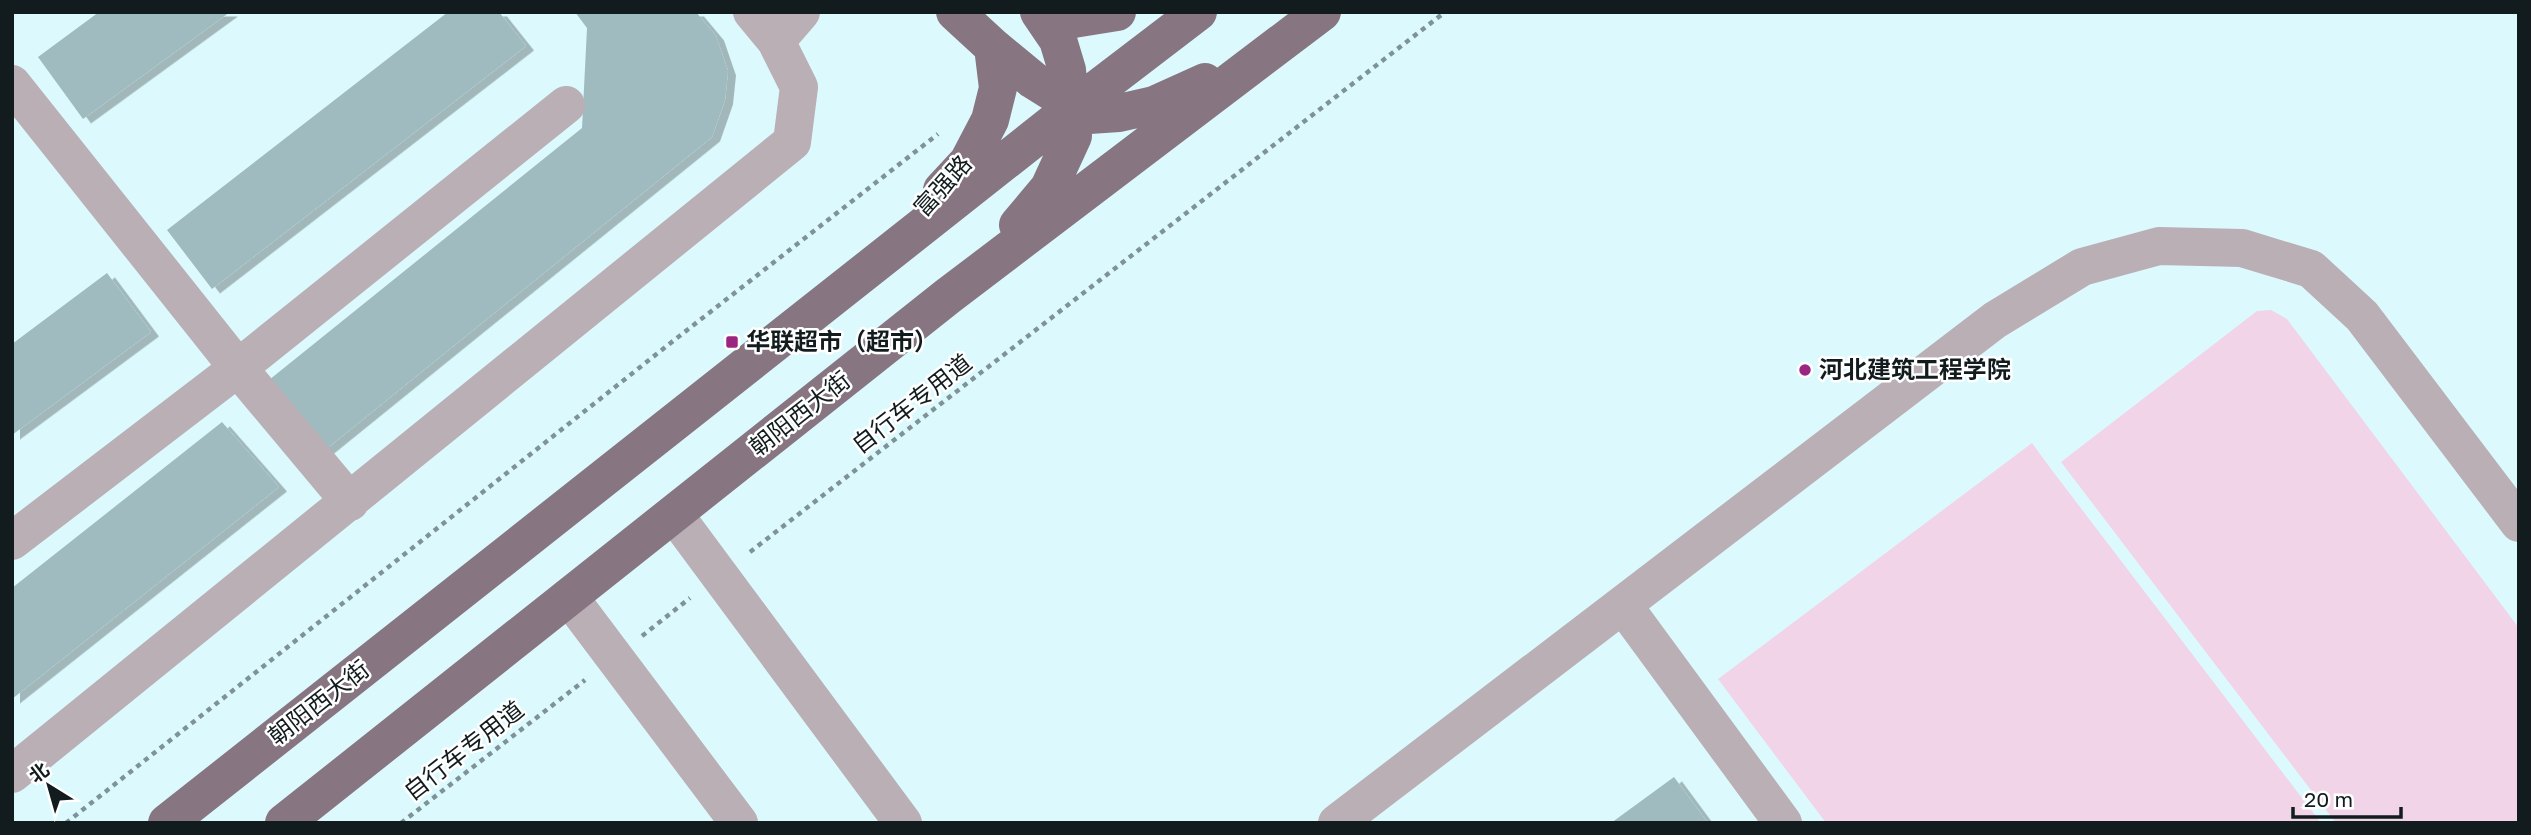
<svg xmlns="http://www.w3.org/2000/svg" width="2531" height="835" viewBox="0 0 2531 835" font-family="'Golos Text','Noto Sans SC',sans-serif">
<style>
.green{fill:#f1d4e7}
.building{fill:#9fbbbf;filter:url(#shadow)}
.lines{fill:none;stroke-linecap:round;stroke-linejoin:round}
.path{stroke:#7f9396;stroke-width:4.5;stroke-dasharray:5 5;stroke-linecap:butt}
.minor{stroke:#b9afb5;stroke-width:38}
.major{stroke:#877681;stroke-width:38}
.poi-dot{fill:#9b2681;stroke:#fff;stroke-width:2.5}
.labels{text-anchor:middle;stroke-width:5;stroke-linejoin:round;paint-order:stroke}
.street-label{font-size:24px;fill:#121c1e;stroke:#fff}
.poi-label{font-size:24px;font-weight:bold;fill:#121c1e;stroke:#fff;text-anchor:start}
</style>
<defs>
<filter id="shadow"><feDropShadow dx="8" dy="4.5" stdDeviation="0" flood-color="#0004"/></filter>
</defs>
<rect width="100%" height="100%" fill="#dcfafe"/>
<!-- green -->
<path class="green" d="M2271,310l16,9 232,309v195h-183l-275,-361 196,-151z
M2032,443l19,26 270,354h-495l-108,-144z"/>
<!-- building -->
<path class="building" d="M99,12h131l-147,107 -45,-62z
M448,12h51l27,34 -314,243 -45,-59z
M575,12h121l20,24 12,35 -3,29 -13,37 -387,313 -56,-70 313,-252 5,-100z
M107,273l44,59 -139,103v-91z
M222,422l57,65 -267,212v-111z
M1674,777l34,46h-97z"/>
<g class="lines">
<!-- path -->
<path class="path" d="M750,552l695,-540
M642,636l48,-38
M66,823l602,-478 270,-211
M401,823l184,-143"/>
<!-- minor -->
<path class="minor" d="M776,41l25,-29
M12,84l226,284 112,134
M674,514l229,309
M12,541l226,-173 328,-263
M569,597l170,226
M1623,605l160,218
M12,774l780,-632 7,-55 -23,-46 -24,-29
M1337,823l658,-503 87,-53 77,-21 83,2 69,21 51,47 157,207"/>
<!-- major -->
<path class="major" d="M1042,12l19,9 56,-9
M993,47l40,33 56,35 30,-2 35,-8 51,-23
M942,190l26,-28 22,-42 8,-32 -5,-41 -38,-35
M1018,225l31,-37 24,-52 -6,-66 -9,-30 -19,-28
M167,823l904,-714 127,-97
M284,823l664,-527 374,-284"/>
</g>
<!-- markers -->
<g class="poi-dot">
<rect x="725" y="335" width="14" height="14" rx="3.5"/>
<circle cx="1805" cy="370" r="7"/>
</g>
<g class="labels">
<!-- street labels -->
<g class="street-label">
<text transform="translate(943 186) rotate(-48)" y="8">富强路</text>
<text transform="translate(912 404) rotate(-38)" y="8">自行车专用道</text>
<text transform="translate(800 414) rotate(-38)" y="8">朝阳西大街</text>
<text transform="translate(319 703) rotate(-38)" y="8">朝阳西大街</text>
<text transform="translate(464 751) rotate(-38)" y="8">自行车专用道</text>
</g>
<!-- poi labels -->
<g class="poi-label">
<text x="746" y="350">华联超市（超市）</text>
<text x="1819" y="378">河北建筑工程学院</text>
</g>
</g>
<!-- border -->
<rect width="2531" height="835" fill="none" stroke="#121c1e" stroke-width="28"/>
<!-- north arrow -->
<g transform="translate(49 786) rotate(323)" stroke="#ffffff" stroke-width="5" paint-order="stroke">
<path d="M0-5L12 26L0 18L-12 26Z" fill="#121c1e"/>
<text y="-10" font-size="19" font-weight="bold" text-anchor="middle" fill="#121c1e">北</text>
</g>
<!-- scale -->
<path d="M2293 807v10h108v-10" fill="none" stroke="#121c1e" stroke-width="3.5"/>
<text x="2304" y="807" font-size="21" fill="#121c1e" stroke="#ffffff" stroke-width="5" paint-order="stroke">20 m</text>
</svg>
